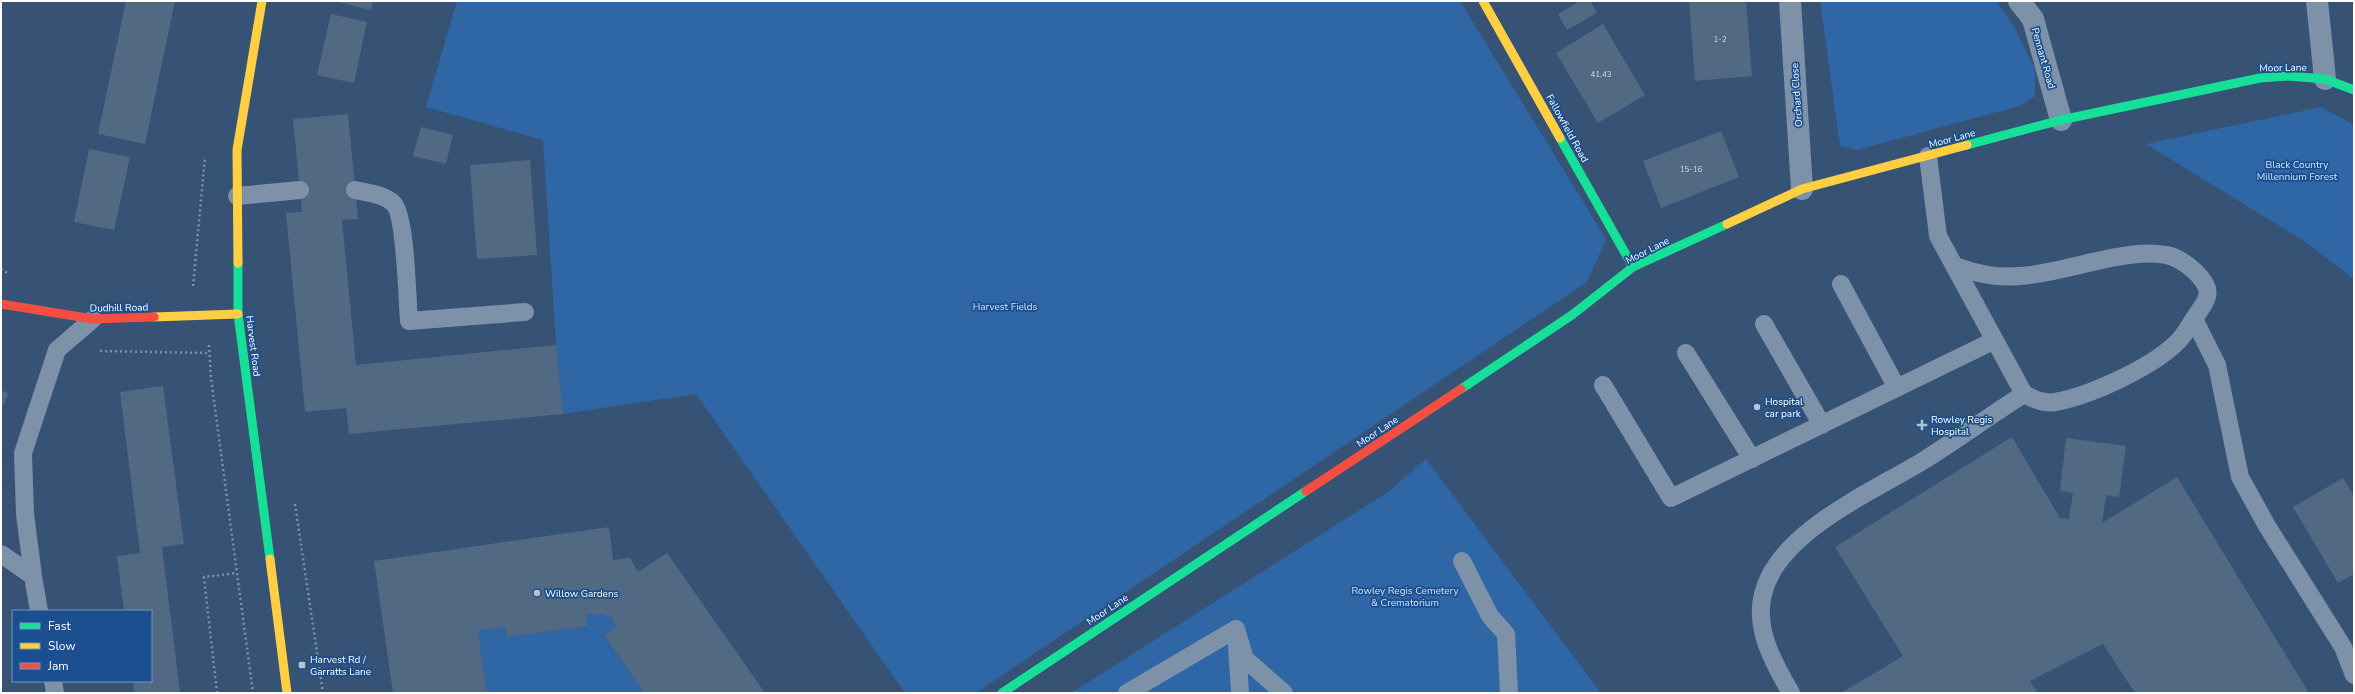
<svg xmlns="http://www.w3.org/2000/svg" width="2355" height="694" viewBox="0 0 2355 694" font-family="'Nunito Sans',sans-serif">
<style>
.green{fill:#2f66a5}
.building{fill:#526984}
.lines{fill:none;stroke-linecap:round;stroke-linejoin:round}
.path{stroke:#7d92a8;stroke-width:2.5;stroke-dasharray:2 3;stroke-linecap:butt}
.lane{stroke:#7d92a8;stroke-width:18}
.street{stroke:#7d92a8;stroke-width:22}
.fast{stroke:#16e098;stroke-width:9}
.slow{stroke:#ffcf43;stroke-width:9}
.jam{stroke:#f24e42;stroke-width:9}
.poi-dot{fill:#b9c2ce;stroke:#1b4f8f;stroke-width:1.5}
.labels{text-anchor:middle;stroke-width:3.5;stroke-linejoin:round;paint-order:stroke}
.number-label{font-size:8px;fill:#d4dae0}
.street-label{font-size:10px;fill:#fff;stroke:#1b4f8f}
.park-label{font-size:10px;fill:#cfe3fa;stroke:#1b4f8f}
.poi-label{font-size:10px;fill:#fff;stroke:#1b4f8f;text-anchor:start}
</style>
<rect width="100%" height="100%" fill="#365274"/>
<!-- green -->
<path class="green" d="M457,1h1003l146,238 -19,43 -611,411h-71l-209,-299 -133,20 -7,-69 -13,-205 -117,-33z
M1820,1h176l17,24 22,44v27l-15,10 -163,44 -17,-4z
M2321,107l33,18v154l-50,-38 -158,-97z
M1426,459l175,234h-530l317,-201z
M586,614h16l10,4 4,9 -12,8 40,58h-157l-9,-62 27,-4 1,10 81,-11z"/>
<!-- building -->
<path class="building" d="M126,1h49l-30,143 -47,-10z
M334,1h39l-2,9z
M1580,1h10l7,12 -30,17 -9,-16z
M1689,1h57l6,75 -57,5z
M331,14l36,8 -13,61 -37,-8z
M1603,24l42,71 -47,28 -42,-70z
M348,114l10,105 -16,1 14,145 200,-20 7,69 -214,20 -3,-26 -41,4 -19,-199 16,-1 -9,-93z
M421,127l32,8 -7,29 -33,-8z
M1721,131l18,46 -78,31 -18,-47z
M89,149l41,8 -16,73 -40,-8z
M530,160l7,95 -60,4 -7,-94z
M163,386l21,158 -22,3 18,146h-46l-1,-12h18v-70h-27l-7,-55 23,-3 -20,-161z
M1,390l8,4 -8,15z
M2012,437l48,81 9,1 4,-26 -13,-2 6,-53 60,8 -7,51 -13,-2 -4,28 75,-46 132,216h-174l-32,-49 -73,37 8,12h-197l62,-37 -68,-109z
M2343,478l11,18v78l-16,9 -45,-76z
M609,527l4,33 17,-2 8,14 29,-19 98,140h-121l-40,-58 12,-8 -4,-9 -10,-4h-16l2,12 -82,11 -1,-10 -27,4 9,62h-94l-19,-132z"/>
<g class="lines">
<!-- path -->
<path class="path" d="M1,269l8,5
M193,286l12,-129
M209,345l2,33 42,315
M100,351l109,2
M295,504l28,189
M217,693l-13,-116 33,-4"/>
<!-- lane -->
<path class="lane" d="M1928,156l10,80 86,158c10,5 19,10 31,8 35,-6 103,-37 126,-64 6,-7 11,-17 17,-25 5,-8 13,-17 8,-27 -6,-13 -26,-29 -40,-31 -42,-8 -103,19 -146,21 -25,2 -42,-2 -65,-10
M355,190c13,3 28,4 38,13 13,11 14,97 16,118l116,-9
M237,196l63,-6
M1841,284l56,104
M2194,319l23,46 23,112 27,49 76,121 11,28
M1764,324l58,101
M1686,353l66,106
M1603,385l68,113 322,-157
M1,554l32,22
M1462,561l28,55 16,18 3,59
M39,611l-6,-35 -8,-62 -2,-61 34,-103 36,-31
M1236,629l9,30 39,34
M1237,646l3,47
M53,681l2,12
M1127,693l109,-64
M1791,693c-17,-29 -37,-64 -28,-99 15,-63 112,-103 163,-135 33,-21 65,-44 98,-65"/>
<!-- street -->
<path class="street" d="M1790,1l12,188
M2019,1l14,18 28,101
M2317,1l8,78"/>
<!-- fast -->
<path class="fast" d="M1560,138l73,129
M1967,145l94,-25 199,-42 28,-2 37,3 29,11
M238,263v51l32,245
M1461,389l111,-74 61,-48 94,-43
M1002,693l304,-202"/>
<!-- slow -->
<path class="slow" d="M1483,1l77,137
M1727,224l75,-35 165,-44
M238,263l-1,-113 25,-149
M154,317l84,-3
M270,559l17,134"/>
<!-- jam -->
<path class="jam" d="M1,304l92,15 61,-2
M1306,491l155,-102"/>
</g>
<!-- markers -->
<g class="poi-dot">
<circle cx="1757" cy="407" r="4"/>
<path d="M1920 419h4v4h4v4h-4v4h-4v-4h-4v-4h4z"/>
<circle cx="537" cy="593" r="4"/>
<rect x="298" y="661" width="8" height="8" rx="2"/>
</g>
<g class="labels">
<!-- number labels -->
<g class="number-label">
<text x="1720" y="42">1-2</text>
<text x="1601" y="77">41,43</text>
<text x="1691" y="172">15-16</text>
</g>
<!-- street labels -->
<g class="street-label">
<text transform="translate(2044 58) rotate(74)" y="4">Pennant Road</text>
<text transform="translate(2283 67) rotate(-1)" y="4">Moor Lane</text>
<text transform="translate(1796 95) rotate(-94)" y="4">Orchard Close</text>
<text transform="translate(1568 128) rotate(61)" y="4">Fallowfield Road</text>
<text transform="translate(1952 138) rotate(-15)" y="4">Moor Lane</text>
<text transform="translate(1647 250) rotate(-27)" y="4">Moor Lane</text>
<text transform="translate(119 307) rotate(-1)" y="4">Dudhill Road</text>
<text transform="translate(254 346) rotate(83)" y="4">Harvest Road</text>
<text transform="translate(1377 431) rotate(-34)" y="4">Moor Lane</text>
<text transform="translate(1107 609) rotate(-34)" y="4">Moor Lane</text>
</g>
<!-- park labels -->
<g class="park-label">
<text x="2297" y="168">Black Country<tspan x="2297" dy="12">Millennium Forest</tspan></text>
<text x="1005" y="310">Harvest Fields</text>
<text x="1405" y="594">Rowley Regis Cemetery<tspan x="1405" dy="12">&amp; Crematorium</tspan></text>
</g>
<!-- poi labels -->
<g class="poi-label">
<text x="1765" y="405">Hospital<tspan x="1765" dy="12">car park</tspan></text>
<text x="1931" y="423">Rowley Regis<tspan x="1931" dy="12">Hospital</tspan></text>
<text x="545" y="597">Willow Gardens</text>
<text x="310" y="663">Harvest Rd /<tspan x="310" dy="12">Garratts Lane</tspan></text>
</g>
</g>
<!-- border -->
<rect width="2355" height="694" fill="none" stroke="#ffffff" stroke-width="4"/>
<!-- legend -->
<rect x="12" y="610" width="140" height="72" fill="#1b4f8f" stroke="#7695bc"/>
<rect x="20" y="623" width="20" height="6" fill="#16e098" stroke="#7695bc"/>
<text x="48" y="630" font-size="12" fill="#ffffff">Fast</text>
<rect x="20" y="643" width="20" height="6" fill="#ffcf43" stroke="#7695bc"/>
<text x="48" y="650" font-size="12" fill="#ffffff">Slow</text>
<rect x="20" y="663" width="20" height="6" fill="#f24e42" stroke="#7695bc"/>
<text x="48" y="670" font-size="12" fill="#ffffff">Jam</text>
</svg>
